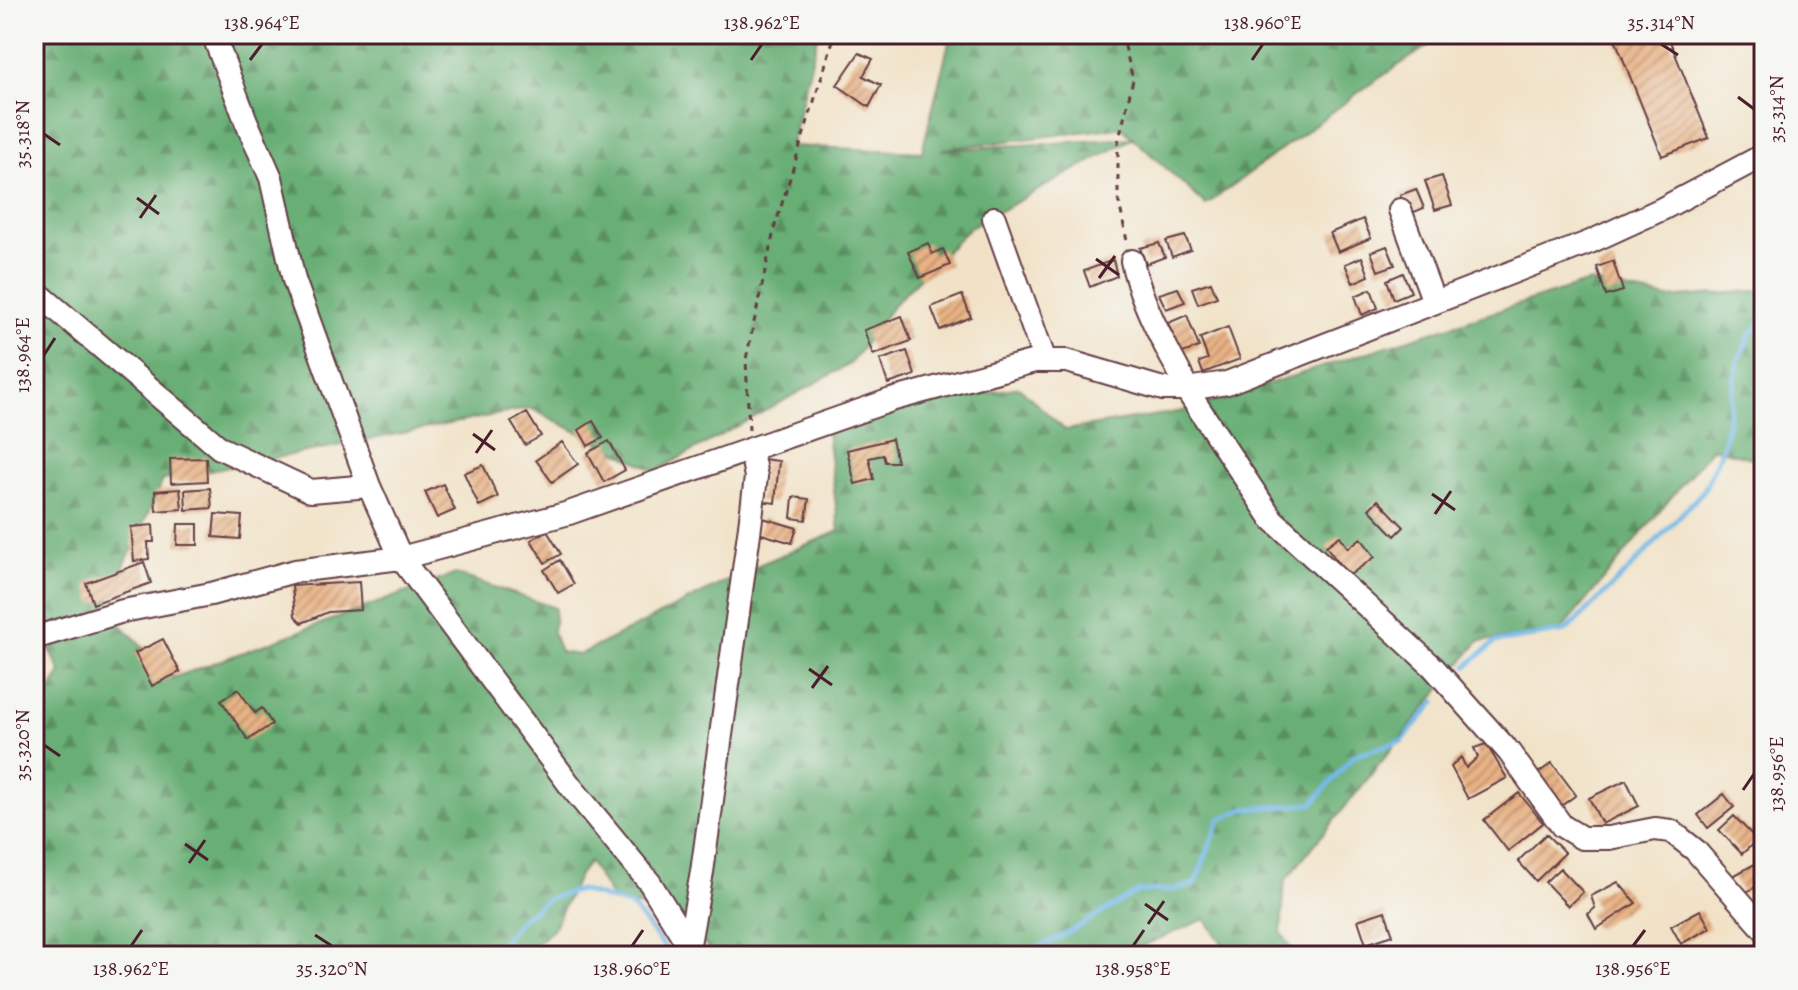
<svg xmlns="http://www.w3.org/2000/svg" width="1798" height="990" viewBox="0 0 1798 990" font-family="Alegreya,serif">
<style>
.forest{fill:url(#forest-firs);stroke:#596650;stroke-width:2;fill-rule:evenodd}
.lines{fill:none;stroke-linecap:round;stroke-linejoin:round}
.stream{stroke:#70b7e7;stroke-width:5}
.building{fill:url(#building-hatch)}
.minor-casing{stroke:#633c42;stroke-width:26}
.path{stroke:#633c42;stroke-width:3;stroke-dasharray:6 6;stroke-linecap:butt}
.minor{stroke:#fff;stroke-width:22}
.ticks{fill:none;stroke:#4a1f2b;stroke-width:3}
.neatline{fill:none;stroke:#4a1f2b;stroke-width:3}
.ticks-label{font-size:20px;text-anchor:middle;fill:#4a1f2b}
</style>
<defs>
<pattern id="forest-firs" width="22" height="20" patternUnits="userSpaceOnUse" patternTransform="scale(2)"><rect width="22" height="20" fill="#68ae74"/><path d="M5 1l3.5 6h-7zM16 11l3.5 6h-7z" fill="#588d5f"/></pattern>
<pattern id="building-hatch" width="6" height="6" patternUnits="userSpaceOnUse" patternTransform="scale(2)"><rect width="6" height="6" fill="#e8b285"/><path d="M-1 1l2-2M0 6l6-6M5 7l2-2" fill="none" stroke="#be906d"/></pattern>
</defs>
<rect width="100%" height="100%" fill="#f6f6f2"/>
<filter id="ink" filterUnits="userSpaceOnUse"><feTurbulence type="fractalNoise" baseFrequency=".0125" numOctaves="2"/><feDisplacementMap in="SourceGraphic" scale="16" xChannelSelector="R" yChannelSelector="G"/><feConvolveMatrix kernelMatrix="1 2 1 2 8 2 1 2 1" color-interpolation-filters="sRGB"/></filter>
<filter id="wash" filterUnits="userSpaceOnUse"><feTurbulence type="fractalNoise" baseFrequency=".006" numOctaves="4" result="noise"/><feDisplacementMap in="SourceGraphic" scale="32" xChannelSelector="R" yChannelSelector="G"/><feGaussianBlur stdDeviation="1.8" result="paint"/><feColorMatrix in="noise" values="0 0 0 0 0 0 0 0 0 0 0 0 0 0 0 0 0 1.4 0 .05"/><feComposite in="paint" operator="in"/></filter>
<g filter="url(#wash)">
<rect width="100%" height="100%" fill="#f1e2c7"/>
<!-- forest -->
<path class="forest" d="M34,34h784l-27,112 131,6 29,-118h495l-80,53 -160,118 -73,-67 -164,90 -75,76 -44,60 -194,107 -126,-63 -367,72 -58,128 68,70 283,-104 99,34 -2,25 7,19 19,3 182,-91 78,-33 -13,-108 193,-36 46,43 118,-19 406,-129 78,16 97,-8v171l-52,-13 -152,184 -81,9 -194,240 -4,51 15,24h-65l-26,-37 -86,37h-401l-50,-44 -54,-11 -25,-39 -9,11 -28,58 -34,25h-484v-238l27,-46 -11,-22 -16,-4zM1121,127l12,11 -191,12 1,-1z"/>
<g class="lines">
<!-- stream -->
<path class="stream" d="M1467,666l28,-24 71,-11 64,-62 74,-79 19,-43 15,-86 12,-26 14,-17
M491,956l31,-38 28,-20 30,-8 52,16 39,50
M1018,956l41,-18 80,-47 34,-1 22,-6 25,-65 25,-10 67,-5 42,-49 48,-14 33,-39"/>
</g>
<g id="blocks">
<!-- building -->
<path class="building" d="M1613,34h54l42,104 -47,18z
M859,53l14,6 -10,17 18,9 -12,22 -32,-22z
M1442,176l10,29 -17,5 -10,-29z
M1416,189l8,19 -17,7 -7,-20z
M1363,219l8,19 -33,14 -8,-19z
M1185,236l6,14 -19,7 -6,-16z
M928,243l4,11 11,-5 7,16 -30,13 -12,-26z
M1159,243l6,14 -19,7 -6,-16z
M1387,246l8,19 -17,6 -7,-19z
M1362,257l7,19 -16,7 -8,-19z
M1113,260l4,16 -27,11 -6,-16z
M1613,261l10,30 -17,5 -9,-29z
M1403,273l8,19 -17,7 -7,-19z
M1211,282l6,15 -19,7 -6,-16z
M1178,288l7,14 -19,7 -7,-15z
M1371,289l7,19 -16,7 -7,-19z
M962,295l9,22 -31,13 -9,-23z
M1187,315l12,32 -19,7 -12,-31z
M902,316l9,25 -38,14 -9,-25z
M1228,327l12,32 -37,14 -4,-11 9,-3 -8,-21z
M907,351l8,24 -27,9 -8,-24z
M527,413l14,23 -16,9 -14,-23z
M593,421l10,17 -15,8 -9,-16z
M892,439l5,23h-12l-2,-7 -14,3 5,21 -19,5 -8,-34z
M609,441l16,29 -21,12 -16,-29z
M562,442l16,22 -26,18 -16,-22z
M206,458l1,23 -36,2 -1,-24z
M763,459l16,2 -4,42 -16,-2z
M483,465l15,32 -19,9 -15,-33z
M443,484l12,26 -18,8 -12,-26z
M210,488l2,20 -26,2 -1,-20z
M180,489l2,20 -26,2 -1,-20z
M793,497l16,2 -3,21 -15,-2z
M1378,500l26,27 -9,9 -26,-27z
M215,514l27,2 -2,23 -27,-2z
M763,518l34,10 -5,15 -34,-10z
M178,524h20v21h-21z
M153,525l1,17h-6l1,17 -15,2 -3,-34z
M547,531l14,23 -16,9 -14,-23z
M1340,536l8,12 13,-10 14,19 -27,19 -22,-30z
M560,560l14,24 -16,9 -14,-23z
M144,562l7,21 -58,21 -7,-21z
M359,582l2,28 -33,2 -26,11 -7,-7 -3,-30z
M163,639l17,33 -28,14 -17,-33z
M238,689l17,24 7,-5 10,16 -24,16 -27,-40z
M1486,744l21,34 -39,21 -17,-32 10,-10 5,11 12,-11 -4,-9z
M1552,763l24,32 -15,11 -24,-32z
M1626,780l13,26 -37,18 -13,-26z
M1519,793l24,30 -35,28 -24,-31z
M1724,794l10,13 -26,21 -10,-13z
M1734,816l23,24 -15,14 -23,-24z
M1546,834l19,19 -29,28 -18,-20z
M1762,860l2,22 -21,12 -10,-18z
M1560,868l23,24 -15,14 -23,-24z
M1618,882l18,21 -40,26 -8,-15 7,-6 -4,-12z
M1700,910l10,18 -29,16 -10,-18z
M1385,911l8,24 -27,9 -8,-24z"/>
</g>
</g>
<g filter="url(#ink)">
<use href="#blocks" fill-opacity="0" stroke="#633c42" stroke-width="2"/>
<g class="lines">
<defs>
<path id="minor" d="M213,34l33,87 25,57 23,102 75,206 32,72 171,230 78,95 45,73
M1400,210l34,92
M994,218l51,143
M1132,261c7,32 20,60 35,88 7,15 15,24 19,40l86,130 161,148 76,85 53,74 20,12h27l46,-9 16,2 24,19 69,79
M34,290l186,158 91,43 58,-5
M34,638l89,-27 88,-17 84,-23 106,-13 168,-45 322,-113 144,-39h32l96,28h23l41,-6 363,-141 72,-33 102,-54
M689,944l13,-72 48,-346 6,-49 -3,-16"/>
</defs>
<!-- minor casing -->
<use href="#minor" class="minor-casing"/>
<!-- path -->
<path class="path" d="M1122,34l11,46 -15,63v54l10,49
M749,430l-3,-71 29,-133 60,-192"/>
<!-- minor -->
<use href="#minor" class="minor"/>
</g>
</g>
<!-- ticks -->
<path class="ticks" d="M1661,44l17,11M250,60l12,-16M751,60l11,-16M1252,60l11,-16M1738,97l16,12M44,134l16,11M137,198l22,16M140,218l16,-23M1096,259l23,16M1099,278l16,-22M44,355l11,-17M473,434l22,16M476,453l16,-23M1432,494l23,16M1435,514l16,-23M809,669l23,16M812,688l16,-22M44,745l16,11M1743,790l11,-16M185,844l23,16M189,863l16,-23M1145,904l23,16M1148,924l16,-23M315,935l17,11M131,946l11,-16M632,946l11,-16M1133,946l11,-16M1633,946l12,-16"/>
<!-- margin -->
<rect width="1798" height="990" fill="none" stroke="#f6f6f2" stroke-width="88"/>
<rect x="44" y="44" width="1710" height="902" class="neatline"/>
<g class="ticks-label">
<text x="262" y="29">138.964°E</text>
<text x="762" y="29">138.962°E</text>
<text x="1263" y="29">138.960°E</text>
<text x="1661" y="29">35.314°N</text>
<text transform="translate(1776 109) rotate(-90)" y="7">35.314°N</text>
<text transform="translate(22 134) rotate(-90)" y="7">35.318°N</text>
<text transform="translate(22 355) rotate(-90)" y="7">138.964°E</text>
<text transform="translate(22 745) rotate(-90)" y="7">35.320°N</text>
<text transform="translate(1776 774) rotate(-90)" y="7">138.956°E</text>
<text x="131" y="975">138.962°E</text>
<text x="332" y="975">35.320°N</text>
<text x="632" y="975">138.960°E</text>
<text x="1133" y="975">138.958°E</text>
<text x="1633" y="975">138.956°E</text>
</g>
</svg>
